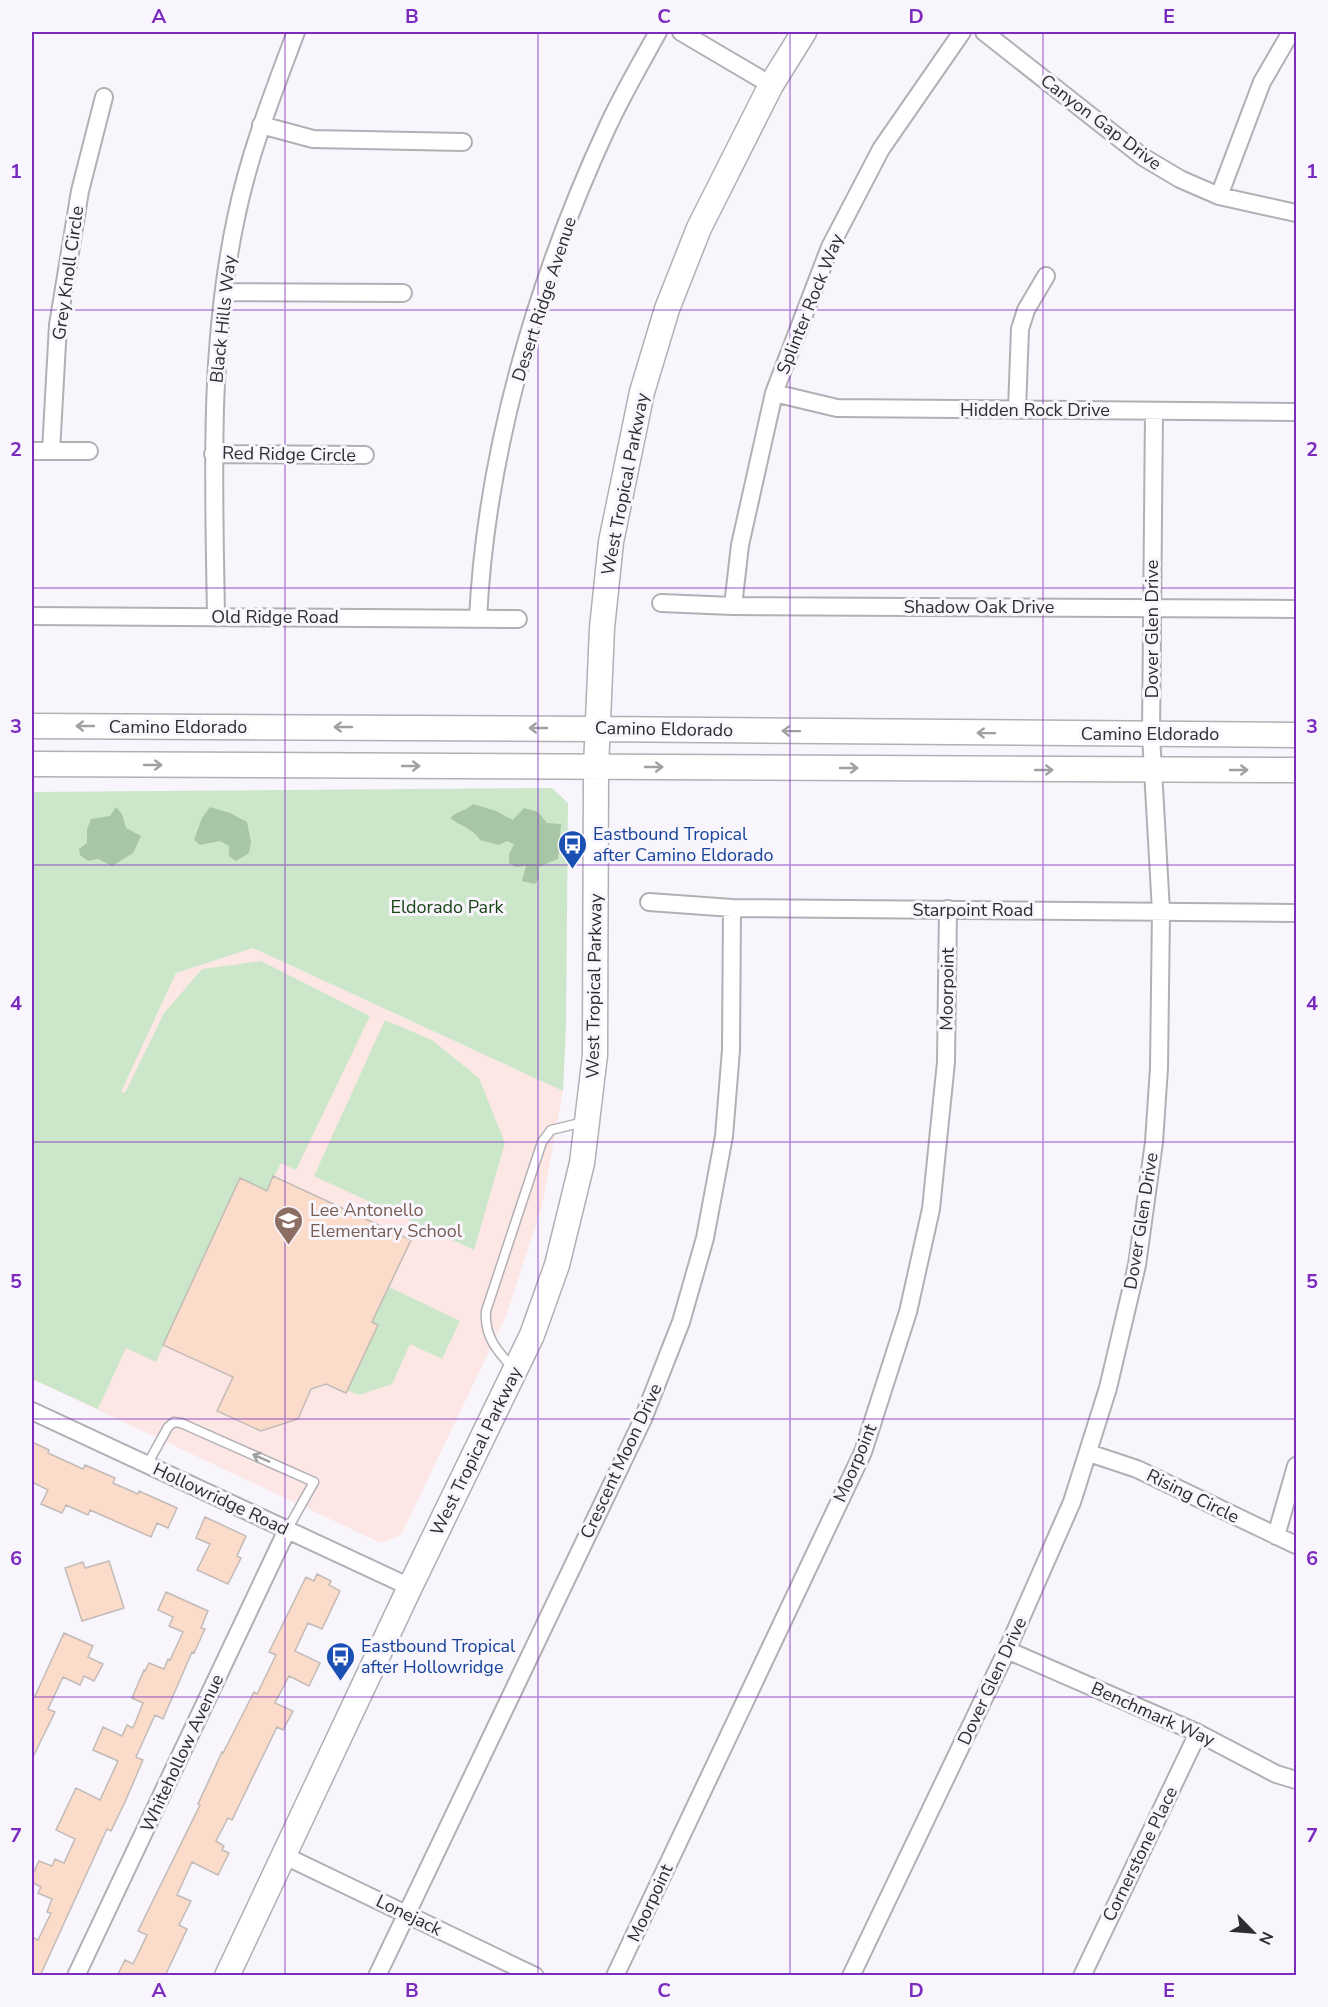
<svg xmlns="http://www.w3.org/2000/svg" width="1328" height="2007" viewBox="0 0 1328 2007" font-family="'Nunito Sans',sans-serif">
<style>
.education{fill:#fde7e5}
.green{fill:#cce6ca}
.forest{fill:#a8c5a5}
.building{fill:#fbdbc9;stroke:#c2bbb7;stroke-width:1.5}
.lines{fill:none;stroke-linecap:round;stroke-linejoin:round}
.lane-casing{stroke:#b2afb5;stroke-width:11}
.street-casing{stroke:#b2afb5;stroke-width:20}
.secondary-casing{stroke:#b2afb5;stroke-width:27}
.lane{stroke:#fff;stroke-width:8}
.street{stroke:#fff;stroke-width:16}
.secondary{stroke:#fff;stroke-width:24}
.oneway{stroke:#a1a0a2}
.grid{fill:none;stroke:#7b2cbf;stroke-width:1.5;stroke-opacity:0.55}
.labels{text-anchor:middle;stroke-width:6;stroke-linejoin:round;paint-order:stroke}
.street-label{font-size:18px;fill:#2e2d30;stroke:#f8f5fc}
.transit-label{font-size:18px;fill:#164399;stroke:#f8f5fc;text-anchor:start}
.park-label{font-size:18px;fill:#194318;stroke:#f8f5fc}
.education-label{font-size:18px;fill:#785e54;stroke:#f8f5fc;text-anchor:start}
.neatline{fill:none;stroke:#7b2cbf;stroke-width:2}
.grid-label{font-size:20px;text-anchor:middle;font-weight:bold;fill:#7b2cbf}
</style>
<rect width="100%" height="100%" fill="#f8f5fc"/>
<!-- education -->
<path class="education" d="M253,948l310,143 -21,115 -36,110 -105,219 -20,8 -349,-164 88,-287 56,-119z"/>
<!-- green -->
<path class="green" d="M552,788l16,15 -2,222 -3,66 -310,-143 -77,25 -55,119 4,1 39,-80 38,-44 59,-8 109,55 -74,154 -15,-7 -14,28 -27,-12 -84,183 -30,-14 -28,61 -66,-30v-587z
M385,1020l47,20 47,38 26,65 -31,107 -160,-74z
M389,1287l71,34 -18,38 -32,-15 -18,40 -33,11 -12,-5 25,-68z"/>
<!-- forest -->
<path class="forest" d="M473,804l23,7 17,9 11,-12 14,4 9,11 14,1 -3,35 -20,8 1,11 -4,6 -13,-3 4,-15 -10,1 -7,-4v-9l5,-10 -7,-3 -8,4 -19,-5c-7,-12 -20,-14 -30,-22 7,-7 16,-7 23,-14z
M116,807l6,7 4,14 15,8 -8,17 -21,13 -14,-7 -10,2 -8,-6 -1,-6 8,-6v-14l4,-10 19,-3z
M210,807l20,6 17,9 4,20 -2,11 -13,8 -7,-5v-10l-9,-5 -20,4 -6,-5 8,-22z"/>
<!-- building -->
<path class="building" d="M273,1176l138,64 -39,82 6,3 -32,68 -20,-9 -15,5 -13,30 -37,12 -44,-20 16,-34 -70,-32 77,-167 27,13z
M32,1442l17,8 -1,3 35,16 2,-4 30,13 -2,5 25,11 1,-3 38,17 -9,20 -11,-5 -6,14 -61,-27 -2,5 -22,-10 -4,8 -21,-9 7,-14 -16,-8z
M205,1517l41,19 -9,20 4,2 -13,26 -31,-14 13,-26 -14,-6z
M109,1561l15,47 -42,13 -17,-53 18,-6 2,6z
M317,1574l14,7 -2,4 11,6 -18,38 -14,-6 -13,28 25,12 -11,23 -20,-10 -14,27 18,8 -10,19 -6,-3 -45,93 -4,-2 -12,23 8,5 -2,4 7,3 -11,22 -26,-13 -15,33 14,6 -12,24 8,4 -22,47h-48l8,-16 8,4 14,-29 -9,-4 62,-126 -2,-1 24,-52 1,1 31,-61 3,2 19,-39 -7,-3 37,-75 8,4z
M166,1592l42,19 -7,17 4,1 -11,24 -2,-1 -29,67 -8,-4 -19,42 7,3 -18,42 -14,29 -4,-2 -67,147h-8v-39l6,3 13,-27 -4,-1 5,-13 -14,-6 3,-6 -9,-5v-6l7,-15 13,5 3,-7 9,4 11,-24 -19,-9 20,-42 24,12 18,-39 -25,-11 10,-23 19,9 5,-11 6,3 10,-25 -11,-5 12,-28 1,1 4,-8 15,6 4,-10 2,1 13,-28 -14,-6 4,-9 -15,-7z
M64,1633l29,13 -5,11 15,7 -9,17 -10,-5 -4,9 -17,-8 -15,32 7,3 -23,47v-65l3,2z"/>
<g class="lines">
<defs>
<path id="lane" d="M513,1368c-16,-17 -29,-32 -27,-57l56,-169 9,-12 33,-8
M147,1465l21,-38 6,-5 7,1 133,59 -27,48"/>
<path id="street" d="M681,32l90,53
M984,32l159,125 37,22 39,17 77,17
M261,125l52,14 150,3
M1219,196l43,-114 29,-50
M224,292l179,1
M774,393l63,15 459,4
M1017,410l3,-81 6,-19 20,-34
M32,451h57
M51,451l7,-126 22,-134 24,-94
M213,454l152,1
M661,603l72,3 563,3
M733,606l7,-61 34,-152 56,-146 51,-98 81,-117
M32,616l486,3
M216,617c-2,-133 -8,-268 20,-399 13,-64 37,-125 60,-186
M478,619c8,-167 59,-340 129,-491 15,-33 34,-65 51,-96
M649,902l83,6 564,5
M32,1411l378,176
M1089,1453l48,16 159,76
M1276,1536l20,-70
M1007,1650l191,83 78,41 20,6
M283,1855l252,121
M76,1976l211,-446
M377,1976l266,-557 38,-97 24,-84 19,-102 7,-86 1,-142
M615,1976l248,-524 45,-140 23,-103 15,-147 2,-153
M851,1976l156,-326 65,-148 36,-114 29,-123 17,-123 5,-74 2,-157 -10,-176 3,-324
M1082,1976l116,-243"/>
<path id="secondary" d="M32,726l565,3 699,6
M32,764l1264,6
M227,1976l183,-389 122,-252 25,-70 25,-102 13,-108 1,-288 6,-139 9,-86 31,-150 25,-83 32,-81 72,-143 33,-53"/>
</defs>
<!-- lane casing -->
<use href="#lane" class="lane-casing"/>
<!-- street casing -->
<use href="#street" class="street-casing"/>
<!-- secondary casing -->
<use href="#secondary" class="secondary-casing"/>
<!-- lane -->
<use href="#lane" class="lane"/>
<!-- street -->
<use href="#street" class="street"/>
<!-- secondary -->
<use href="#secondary" class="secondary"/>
</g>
<!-- one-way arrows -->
<defs><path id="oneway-shaft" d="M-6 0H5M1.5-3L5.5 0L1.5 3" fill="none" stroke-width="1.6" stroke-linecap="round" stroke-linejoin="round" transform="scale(1.5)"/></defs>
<g class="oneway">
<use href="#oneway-shaft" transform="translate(85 726) rotate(-180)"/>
<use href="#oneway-shaft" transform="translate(343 727) rotate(-180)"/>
<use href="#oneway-shaft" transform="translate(538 728) rotate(-180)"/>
<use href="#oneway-shaft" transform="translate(791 731) rotate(-179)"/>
<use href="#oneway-shaft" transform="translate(986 733) rotate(-179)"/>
<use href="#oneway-shaft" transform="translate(153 765)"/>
<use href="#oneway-shaft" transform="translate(411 766)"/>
<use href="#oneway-shaft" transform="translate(654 767)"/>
<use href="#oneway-shaft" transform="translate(849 768)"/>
<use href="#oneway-shaft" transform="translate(1044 770)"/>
<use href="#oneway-shaft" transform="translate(1239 770)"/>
<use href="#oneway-shaft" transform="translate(261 1458) rotate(-156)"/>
</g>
<!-- grid -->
<path class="grid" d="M285,32v1944M538,32v1944M790,32v1944M1043,32v1944M32,310h1264M32,588h1264M32,865h1264M32,1142h1264M32,1419h1264M32,1697h1264"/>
<!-- icons -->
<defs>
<symbol id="bus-pin" viewBox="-11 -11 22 30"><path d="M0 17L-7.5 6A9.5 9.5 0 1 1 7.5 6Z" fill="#1a4fb4" stroke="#f8f5fc"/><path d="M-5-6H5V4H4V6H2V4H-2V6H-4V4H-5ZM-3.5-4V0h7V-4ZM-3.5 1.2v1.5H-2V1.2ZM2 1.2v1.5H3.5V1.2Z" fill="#fff"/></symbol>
<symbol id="school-pin" viewBox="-11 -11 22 30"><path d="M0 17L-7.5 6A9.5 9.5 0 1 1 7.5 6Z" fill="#8d6e63" stroke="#f8f5fc"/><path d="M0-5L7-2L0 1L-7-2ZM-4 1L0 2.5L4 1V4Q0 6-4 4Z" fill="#fff"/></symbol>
</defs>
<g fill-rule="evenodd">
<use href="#bus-pin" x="556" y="828" width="33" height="45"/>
<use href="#school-pin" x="272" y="1204" width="33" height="45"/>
<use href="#bus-pin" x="324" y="1640" width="33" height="45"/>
</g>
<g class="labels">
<!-- street labels -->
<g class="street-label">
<text transform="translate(1101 122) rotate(37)" y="6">Canyon Gap Drive</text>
<text transform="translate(68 273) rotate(-82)" y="6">Grey Knoll Circle</text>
<text transform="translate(544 299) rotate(-72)" y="6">Desert Ridge Avenue</text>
<text transform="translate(810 304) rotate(-68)" y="6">Splinter Rock Way</text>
<text transform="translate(223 319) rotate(-84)" y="6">Black Hills Way</text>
<text x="1035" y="416">Hidden Rock Drive</text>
<text transform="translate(289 454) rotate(1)" y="6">Red Ridge Circle</text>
<text transform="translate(625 484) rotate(-79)" y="6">West Tropical Parkway</text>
<text x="979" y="613">Shadow Oak Drive</text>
<text x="275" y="623">Old Ridge Road</text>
<text transform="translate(1152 629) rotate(-90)" y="6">Dover Glen Drive</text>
<text x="178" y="733">Camino Eldorado</text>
<text transform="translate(664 729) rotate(1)" y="6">Camino Eldorado</text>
<text x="1150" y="740">Camino Eldorado</text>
<text x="973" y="916">Starpoint Road</text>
<text transform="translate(594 986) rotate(-89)" y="6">West Tropical Parkway</text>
<text transform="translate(947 989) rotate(-89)" y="6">Moorpoint</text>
<text transform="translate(1141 1221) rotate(-81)" y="6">Dover Glen Drive</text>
<text transform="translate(476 1451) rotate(-64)" y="6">West Tropical Parkway</text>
<text transform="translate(621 1461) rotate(-65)" y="6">Crescent Moon Drive</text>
<text transform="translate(855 1463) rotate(-67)" y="6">Moorpoint</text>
<text transform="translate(1193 1496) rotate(26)" y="6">Rising Circle</text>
<text transform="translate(221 1499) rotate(25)" y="6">Hollowridge Road</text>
<text transform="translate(992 1681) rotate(-65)" y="6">Dover Glen Drive</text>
<text transform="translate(1153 1714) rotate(24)" y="6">Benchmark Way</text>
<text transform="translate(182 1753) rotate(-65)" y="6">Whitehollow Avenue</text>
<text transform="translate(1140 1854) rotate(-64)" y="6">Cornerstone Place</text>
<text transform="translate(650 1903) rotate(-65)" y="6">Moorpoint</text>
<text transform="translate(409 1915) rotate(26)" y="6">Lonejack</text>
</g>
<!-- transit labels -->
<g class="transit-label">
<text x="593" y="840">Eastbound Tropical<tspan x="593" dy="21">after Camino Eldorado</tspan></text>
<text x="361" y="1652">Eastbound Tropical<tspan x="361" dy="21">after Hollowridge</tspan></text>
</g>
<!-- park labels -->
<g class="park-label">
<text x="447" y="913">Eldorado Park</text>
</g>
<!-- education labels -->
<g class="education-label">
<text x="310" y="1216">Lee Antonello<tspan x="310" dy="21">Elementary School</tspan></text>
</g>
</g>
<!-- border -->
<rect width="1328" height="2007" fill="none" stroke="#f8f5fc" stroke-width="66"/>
<!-- north arrow -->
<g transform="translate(1253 1932) rotate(115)" stroke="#f8f5fc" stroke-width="4.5" paint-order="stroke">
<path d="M0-4.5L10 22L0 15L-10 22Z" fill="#2e2d30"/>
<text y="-9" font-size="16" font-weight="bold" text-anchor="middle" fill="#2e2d30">N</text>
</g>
<rect x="33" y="33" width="1262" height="1941" class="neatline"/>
<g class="grid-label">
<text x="159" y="23">A</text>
<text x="412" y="23">B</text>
<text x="664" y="23">C</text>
<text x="916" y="23">D</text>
<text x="1169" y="23">E</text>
<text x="16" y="178">1</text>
<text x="1312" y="178">1</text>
<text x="16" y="456">2</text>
<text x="1312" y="456">2</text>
<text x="16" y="733">3</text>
<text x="1312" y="733">3</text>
<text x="16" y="1010">4</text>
<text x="1312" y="1010">4</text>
<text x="16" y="1288">5</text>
<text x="1312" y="1288">5</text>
<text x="16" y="1565">6</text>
<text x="1312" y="1565">6</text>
<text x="16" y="1842">7</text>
<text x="1312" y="1842">7</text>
<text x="159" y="1997">A</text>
<text x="412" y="1997">B</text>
<text x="664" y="1997">C</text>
<text x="916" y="1997">D</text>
<text x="1169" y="1997">E</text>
</g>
</svg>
